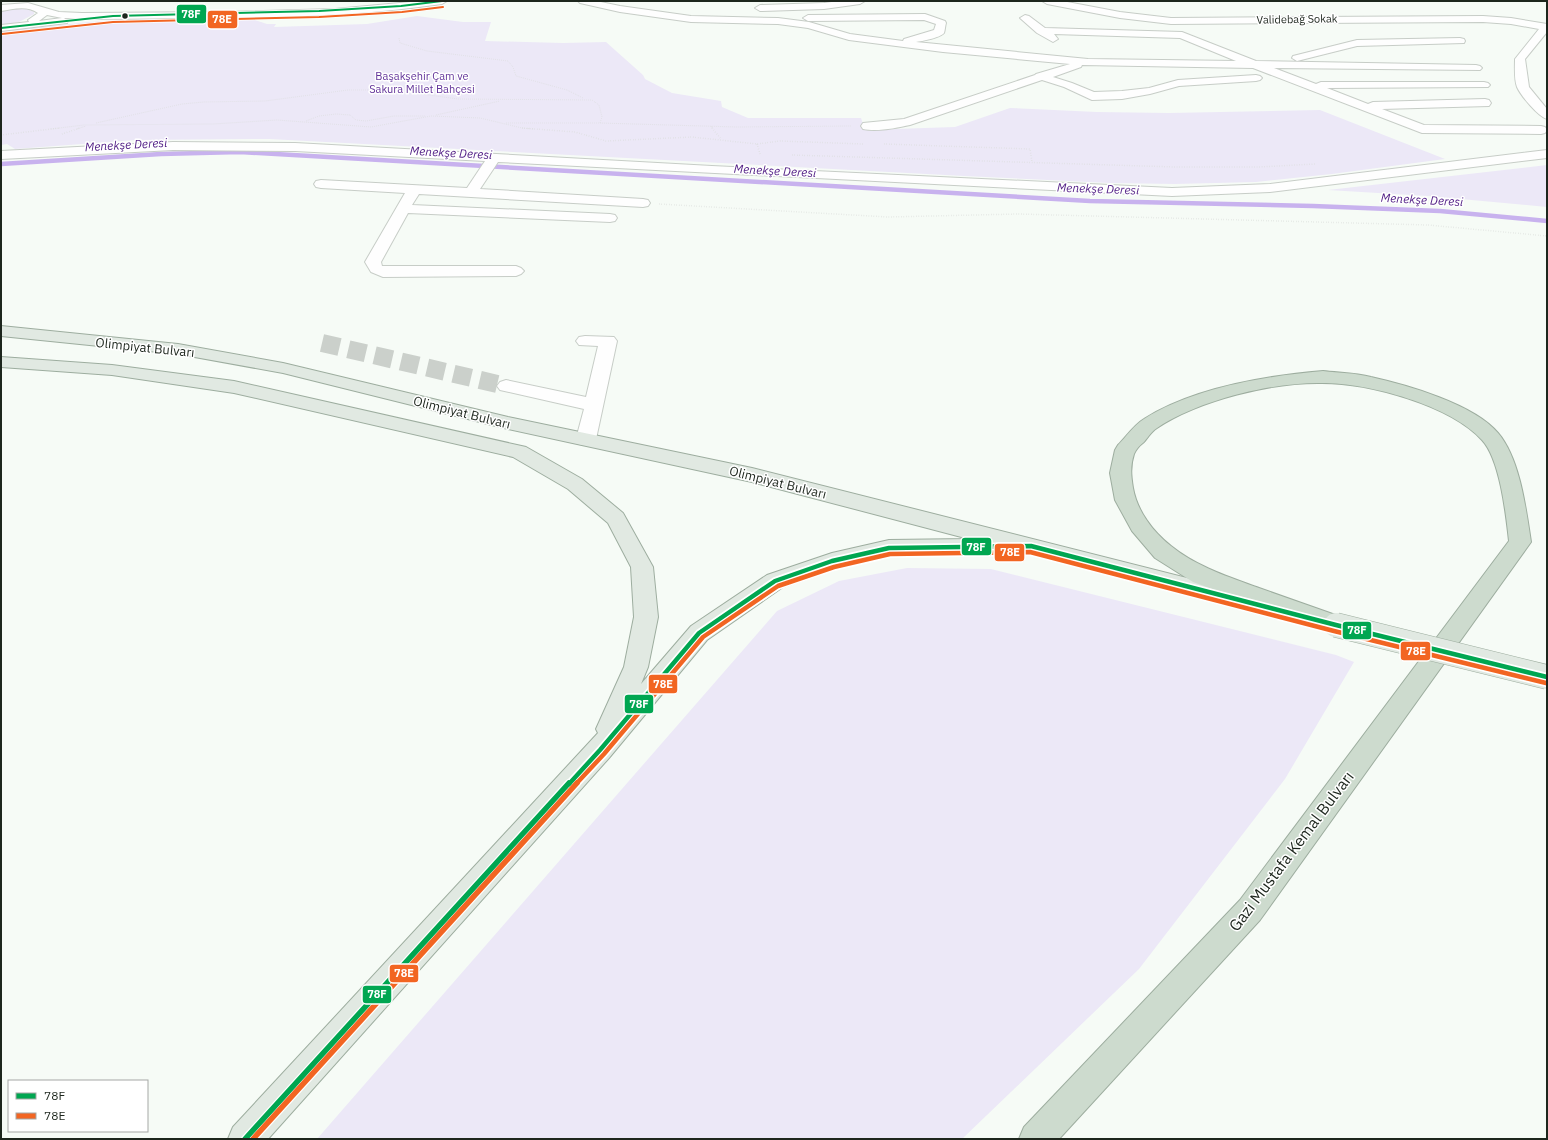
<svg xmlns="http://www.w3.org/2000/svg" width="1548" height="1140" viewBox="0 0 1548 1140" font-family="'IBM Plex Sans',sans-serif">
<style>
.green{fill:#ece8f7}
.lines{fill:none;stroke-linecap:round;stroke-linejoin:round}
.stream{stroke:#c8b2ee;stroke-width:4.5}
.minor-tunnel{stroke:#cbd0cb;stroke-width:18;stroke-dasharray:18 9;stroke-linecap:butt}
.minor-casing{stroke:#c7cdc7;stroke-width:2}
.major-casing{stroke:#9dad9f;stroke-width:2}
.highway-casing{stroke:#9dad9f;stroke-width:2}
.path-far1{stroke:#d9dcd9;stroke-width:1;stroke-dasharray:0.5 1.5;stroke-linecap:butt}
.path{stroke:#d9dcd9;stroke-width:1.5;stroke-dasharray:0.5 2;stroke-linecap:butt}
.minor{fill:#fefefe;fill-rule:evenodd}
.major{fill:#e1e9e2;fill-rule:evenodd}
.highway{fill:#cddbce;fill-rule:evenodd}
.major-bridge-casing{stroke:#9dad9f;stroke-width:25;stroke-linecap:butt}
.major-bridge{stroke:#e1e9e2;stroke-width:24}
.bus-1-far2-casing{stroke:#fff;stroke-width:3.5}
.bus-1-far1-casing{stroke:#fff;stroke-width:8}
.bus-1-casing{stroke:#fff;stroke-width:8}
.bus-2-far2-casing{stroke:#fff;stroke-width:3.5}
.bus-2-far1-casing{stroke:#fff;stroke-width:8}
.bus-2-casing{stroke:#fff;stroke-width:8}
.bus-1-far2{stroke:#00a651;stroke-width:2}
.bus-1-far1{stroke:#00a651;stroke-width:4.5}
.bus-1{stroke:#00a651;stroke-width:5.5}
.bus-2-far2{stroke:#f26522;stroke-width:2}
.bus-2-far1{stroke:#f26522;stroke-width:4.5}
.bus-2{stroke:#f26522;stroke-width:5.5}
.bus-dot{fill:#1d261d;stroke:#fff;stroke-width:1.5}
.labels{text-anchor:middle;stroke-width:3;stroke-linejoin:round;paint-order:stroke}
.far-street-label{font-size:11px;fill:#1d261d;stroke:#fff}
.far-park-label{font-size:11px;fill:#623399;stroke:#fff}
.far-water-label{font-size:12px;font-style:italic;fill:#511e85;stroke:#fff}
.street-label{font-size:13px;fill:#1d261d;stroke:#fff}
.near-street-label{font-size:16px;fill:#1d261d;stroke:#fff}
.line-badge{stroke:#fff;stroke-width:1.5}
.badge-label{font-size:11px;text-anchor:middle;font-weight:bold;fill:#fff}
</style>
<rect width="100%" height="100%" fill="#f6fbf6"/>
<!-- green -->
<path class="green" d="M20,8l7,1 7,3v2l-15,8 -18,3v-14z
M417,16l46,6h28l-6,19 78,2 43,-1 37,33 2,4 27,14 49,8 1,6 26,11h113l4,12 90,-3 55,-19 87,4 72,1 151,-3 125,49 -113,15 -76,8 -81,2 -65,-1 -146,-7 -695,-37 -133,1 -121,9 -8,-5 -6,1v-114l88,-9 50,-3h113l15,5h9l-2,3 93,-3z
M1547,165v42l-119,-11 -100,-6z
M907,568l84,1 345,86 18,7 -69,117 -146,190 -177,170h-645l460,-528 62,-30z"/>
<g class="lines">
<!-- stream -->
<path class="stream" d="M1,164l160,-10 79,-2 850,49 223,5 127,5 107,10"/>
<!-- minor-tunnel -->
<path class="minor-tunnel" d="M322,343l184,43"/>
<defs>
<path id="minor" d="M421,1h26l-5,3c-83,12 -167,14 -251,14 -42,0 -85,2 -127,0l4,3 -1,2 -66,8v-6l28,-3 -1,-2 10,-7c-11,-8 -25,-4 -37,-2v-6l27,-2 31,9 23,1 145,-1 108,-3zM47,15l15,3 -23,3z
M578,1h18l24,5 71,10 87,2 31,4 41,12 53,7 1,-2 30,-9 2,-6 -12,-4 -116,1 -5,-3 5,-3 117,-1 20,7 1,2c-1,3 -1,7 -2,10 -4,5 -22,8 -28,9l172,17 148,2 -56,-23 -126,-4 4,5 -5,3 -16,-9 -17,-15 5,-3 4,1 16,12 137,4 74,29 220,4 4,1 2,2 -2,2 -206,-2 42,16 5,-2h163l4,1 2,2 -2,2 -161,1 41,16 5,-2 112,-3 4,1 2,3 -2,3 -107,3 42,16 117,1 4,1 2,3 -2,3 -4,1 -119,-1 -169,-65 -171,-3 -1,2 -28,10 19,6 22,9 28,-1 27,-3 29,-8 78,-5 4,1 2,2 -2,2 -4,1 -77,5 -29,8 -28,5 -30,1 -28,-13 -22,-7 -132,45c-14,3 -33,7 -47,4l-2,-3 2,-3 41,-4 131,-44 1,-1 34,-10 -127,-12 -94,-12 -41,-12 -30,-4 -87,-2 -71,-10 -40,-9z
M839,1h26l-5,3 -36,5 -64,2 -5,-3 5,-3 64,-2z
M1042,1h20l58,11 51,6 312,-2 28,2 36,6v8l-22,27 4,28 18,22v10c-9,-3 -26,-23 -30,-32 -3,-8 -2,-20 -2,-28l24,-30 -28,-5 -28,-2 -312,2 -51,-6 -73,-14z
M1460,38l4,1 1,2 -1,2 -107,3 -60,15 -5,-3 1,-2 64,-16z
M173,142l122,1 417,23 460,22 98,-4 277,-34v8l-277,34 -98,4 -674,-34 -18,27 163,10 5,1 2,3 -2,3 -5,1 -224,-13 -7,11 198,9 5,1 2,3 -2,3 -5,1 -202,-9 -27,49 1,4h134l5,2 3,3 -3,3 -5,2 -133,1 -12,-5 -6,-10 40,-69 -84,-5 -5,-1 -2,-3 2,-3 5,-1 146,8 18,-27 -190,-10 -122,-1 -172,9v-8z
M585,336l29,1 3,4 -21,98 -3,5 -7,1 -7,-1 -3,-5 8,-30 -84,-19 -3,-4 3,-4 6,-2 80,17 12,-51 -19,-1 -3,-4 3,-4z"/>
<path id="major" d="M1,326l177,18 105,19 225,54 244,51 526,133 8,3 3,6 -3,6 -8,3 -268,-70 -1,3 -8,2 -112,2 -54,13 -52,18 -76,53 -98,118 -341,381h-40l5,-12 365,-394 -2,-4 28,-62 10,-50 -3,-50 -23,-44 -40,-34 -55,-32 -279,-64 -122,-18 -111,-8v-10l111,8 122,16 292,66 56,32 41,34 30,54 5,50 -10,50 -7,17 50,-58 76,-51 65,-22 57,-13 80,-1 -217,-57 -244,-53 -225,-56 -105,-19 -177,-18z"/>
<path id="highway" d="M1323,371c16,2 33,2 48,6 36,8 103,27 127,56 22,26 28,76 33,109l-271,378 -201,219h-40l5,-12 216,-227 269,-359c-3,-27 -9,-82 -27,-101 -32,-35 -113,-57 -160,-57 -49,-1 -123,17 -165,45 -5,3 -9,9 -13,14 -4,3 -8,7 -10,12 -4,12 -3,22 -1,34 4,23 20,44 38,58 26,21 58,31 88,42 28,10 57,20 85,30l4,7 -4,7 -8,2 -143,-52 -38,-24 -23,-27 -17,-31 -5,-27 5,-23 3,-5c8,-8 16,-20 26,-26 49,-31 121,-43 179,-48z"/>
</defs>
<!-- minor casing -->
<use href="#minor" class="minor-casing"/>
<!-- major casing -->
<use href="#major" class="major-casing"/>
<!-- highway casing -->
<use href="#highway" class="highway-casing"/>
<!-- path-far1 -->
<path class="path-far1" d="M399,38l1,5 27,8 81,10 5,6 3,9 51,14 16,8
M436,115l64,-14
M306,121l13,-5 17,-2 14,1 6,5 10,1 28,-5h31
M96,123l86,-19 22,-2 61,-1 83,-11h44l66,9 134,1 7,5 3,12 -2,6
M506,123h94l137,4 114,-1
M711,126l2,3
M51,129l33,-4 129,-1 64,-4 94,7 60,-11 49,2 42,10 12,1
M77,129l9,-3"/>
<!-- path -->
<path class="path" d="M522,128l53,4 31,9 86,-4 65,7 23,-3 83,3
M712,128l9,11
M62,134l18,-6
M1,135l59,-7
M757,144l3,10
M884,144l146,5 2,13
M792,155l383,12h84l56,-3
M659,204l229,13 130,-3 410,11 119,11"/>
<!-- minor -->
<use href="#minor" class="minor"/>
<!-- major -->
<use href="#major" class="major"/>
<!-- highway -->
<use href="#highway" class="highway"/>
<defs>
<path id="major-bridge" d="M1336,625l211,52"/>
</defs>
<!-- major-bridge casing -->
<use href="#major-bridge" class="major-bridge-casing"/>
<!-- major-bridge -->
<use href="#major-bridge" class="major-bridge"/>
<defs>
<path id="bus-1-far2" d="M1,28l112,-12 206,-5 82,-5 41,-5"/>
<path id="bus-1-far1" d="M569,784l31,-34 99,-117 76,-52 57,-20 57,-13 142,-2 305,79 211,52"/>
<path id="bus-1" d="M245,1139l324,-356"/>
<path id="bus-2-far2" d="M2,34l111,-12 206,-5 83,-5 41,-5"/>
<path id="bus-2-far1" d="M576,784l28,-30 99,-117 75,-51 56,-19 56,-13 140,-2 304,79 212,52"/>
<path id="bus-2" d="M253,1139l324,-356"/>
</defs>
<!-- bus-1-far2 casing -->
<use href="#bus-1-far2" class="bus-1-far2-casing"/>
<!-- bus-1-far1 casing -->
<use href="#bus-1-far1" class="bus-1-far1-casing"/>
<!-- bus-1 casing -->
<use href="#bus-1" class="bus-1-casing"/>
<!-- bus-2-far2 casing -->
<use href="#bus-2-far2" class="bus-2-far2-casing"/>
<!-- bus-2-far1 casing -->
<use href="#bus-2-far1" class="bus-2-far1-casing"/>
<!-- bus-2 casing -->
<use href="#bus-2" class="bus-2-casing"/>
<!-- bus-1-far2 -->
<use href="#bus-1-far2" class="bus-1-far2"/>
<!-- bus-1-far1 -->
<use href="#bus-1-far1" class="bus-1-far1"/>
<!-- bus-1 -->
<use href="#bus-1" class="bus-1"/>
<!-- bus-2-far2 -->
<use href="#bus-2-far2" class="bus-2-far2"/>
<!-- bus-2-far1 -->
<use href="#bus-2-far1" class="bus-2-far1"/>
<!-- bus-2 -->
<use href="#bus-2" class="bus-2"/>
</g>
<!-- markers -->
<circle class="bus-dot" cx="125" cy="16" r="3.5"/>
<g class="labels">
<!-- far-street labels -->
<g class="far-street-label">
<text transform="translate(1297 19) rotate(-1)" y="4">Validebağ Sokak</text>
</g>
<!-- far-park labels -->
<g class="far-park-label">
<text x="422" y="80">Başakşehir Çam ve<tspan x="422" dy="13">Sakura Millet Bahçesi</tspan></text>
</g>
<!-- far-water labels -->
<g class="far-water-label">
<text transform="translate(126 145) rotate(-3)" y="4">Menekşe Deresi</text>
<text transform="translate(451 153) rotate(3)" y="4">Menekşe Deresi</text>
<text transform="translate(775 171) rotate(3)" y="4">Menekşe Deresi</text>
<text transform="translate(1098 189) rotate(2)" y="4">Menekşe Deresi</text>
<text transform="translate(1422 200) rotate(3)" y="4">Menekşe Deresi</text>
</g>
<!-- street labels -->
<g class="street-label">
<text transform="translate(145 347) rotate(6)" y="5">Olimpiyat Bulvarı</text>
<text transform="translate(462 412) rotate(14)" y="5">Olimpiyat Bulvarı</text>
<text transform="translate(778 482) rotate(14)" y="5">Olimpiyat Bulvarı</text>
</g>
<!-- near-street labels -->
<g class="near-street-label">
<text transform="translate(1291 851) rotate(-53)" y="6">Gazi Mustafa Kemal Bulvarı</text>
</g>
</g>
<g class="line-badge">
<rect x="176" y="4" width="31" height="20" rx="4" fill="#00a651"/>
<rect x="207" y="10" width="31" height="19" rx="4" fill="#f26522"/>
<rect x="961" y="537" width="31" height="19" rx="4" fill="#00a651"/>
<rect x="994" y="543" width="31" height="19" rx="4" fill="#f26522"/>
<rect x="1342" y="621" width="30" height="19" rx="4" fill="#00a651"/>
<rect x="1400" y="641" width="31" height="20" rx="4" fill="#f26522"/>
<rect x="648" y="674" width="30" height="20" rx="4" fill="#f26522"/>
<rect x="624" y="694" width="30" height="20" rx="4" fill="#00a651"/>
<rect x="389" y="964" width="30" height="19" rx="4" fill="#f26522"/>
<rect x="362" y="985" width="30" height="19" rx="4" fill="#00a651"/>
</g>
<g class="badge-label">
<text x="191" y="18">78F</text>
<text x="222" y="23">78E</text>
<text x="976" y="551">78F</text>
<text x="1010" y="556">78E</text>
<text x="1357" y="634">78F</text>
<text x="1416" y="655">78E</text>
<text x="663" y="688">78E</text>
<text x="639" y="708">78F</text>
<text x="404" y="977">78E</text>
<text x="377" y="998">78F</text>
</g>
<!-- border -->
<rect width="1548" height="1140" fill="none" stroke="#1d261d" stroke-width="4"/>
<!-- legend -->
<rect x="8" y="1080" width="140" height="52" fill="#ffffff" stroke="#a5a8a5"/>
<rect x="16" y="1093" width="20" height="6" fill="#00a651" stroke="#a5a8a5"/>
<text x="44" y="1100" font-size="12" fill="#1d261d">78F</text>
<rect x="16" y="1113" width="20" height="6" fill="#f26522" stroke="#a5a8a5"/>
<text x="44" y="1120" font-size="12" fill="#1d261d">78E</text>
</svg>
